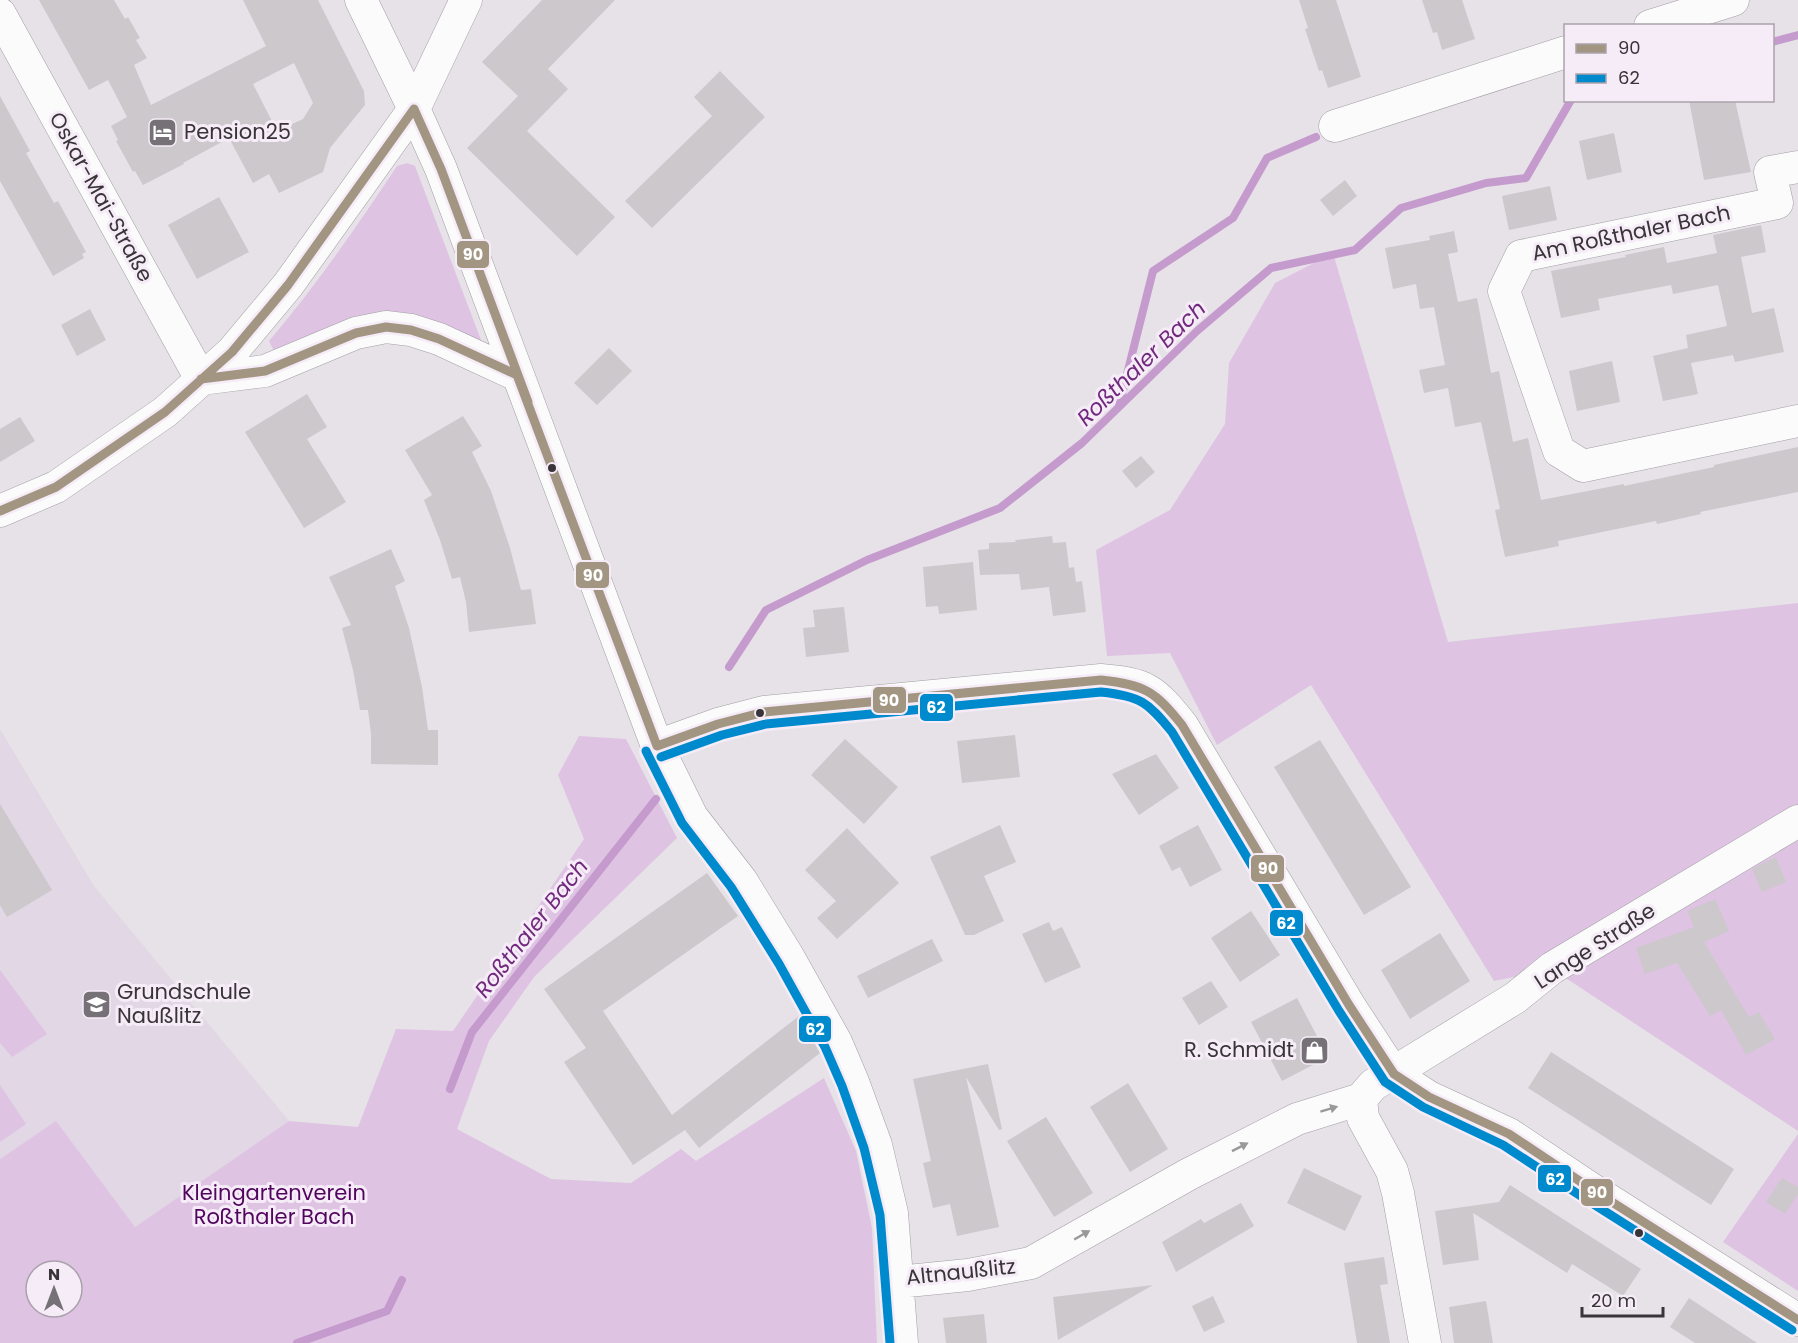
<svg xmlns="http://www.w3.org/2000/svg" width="1798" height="1343" viewBox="0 0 1798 1343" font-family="Poppins,sans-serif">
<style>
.built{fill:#e2d7e4}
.green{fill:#dec3e3;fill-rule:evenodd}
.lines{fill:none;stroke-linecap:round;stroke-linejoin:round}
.stream{stroke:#c59bcd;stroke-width:8}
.building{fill:#ccc8cc;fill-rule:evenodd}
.minor-casing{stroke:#a29ea3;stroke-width:33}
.minor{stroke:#fbfbfc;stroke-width:32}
.bus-1-casing{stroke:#f6ecf8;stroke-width:14}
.bus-2-casing{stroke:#f6ecf8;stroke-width:14}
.bus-1{stroke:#a29682;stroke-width:9}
.bus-2{stroke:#008ace;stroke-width:9}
.oneway{fill:#9a989a}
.bus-dot{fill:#383438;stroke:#f6ecf8;stroke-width:2}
.labels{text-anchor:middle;stroke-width:6;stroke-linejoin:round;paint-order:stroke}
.poi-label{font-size:21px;fill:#383438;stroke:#f6ecf8;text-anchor:start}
.street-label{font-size:21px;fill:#383438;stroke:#f6ecf8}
.park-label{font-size:21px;fill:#52055f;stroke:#f6ecf8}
.water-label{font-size:22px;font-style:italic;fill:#70297d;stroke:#f6ecf8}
.line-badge{stroke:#f6ecf8;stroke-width:2}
.badge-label{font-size:16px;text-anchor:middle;font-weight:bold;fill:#fff}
</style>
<rect width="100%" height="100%" fill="#e7e2e8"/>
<!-- built -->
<path class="built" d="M0,729l94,157 195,235 -154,106 -79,-105 -56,37z"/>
<!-- green -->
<path class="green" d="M407,163l8,3 66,174 -5,6 -30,-18 -171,25 -6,-12c47,-55 88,-115 128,-175z
M1333,253l115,389 350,-39v528l-246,-162 -58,12 -183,-296 -94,60 -47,-92 -63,3 -11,-106 74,-40 55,-86 4,-61 46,-80z
M579,736l47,3 51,99 -143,139 -45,64 -32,88 94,50 80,4 50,-34 15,12 128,-83 32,73 16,77 5,115h-877v-184l56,-38 79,106 154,-106 69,6 38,-98 57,2 131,-192 -26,-64zM36,1271h36v36h-36z
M0,970l47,64 -35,23 -12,-14z
M0,1085l26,39 -26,18z
M1798,1134v157l-75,-49z"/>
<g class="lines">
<!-- stream -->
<path class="stream" d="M1772,42l26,-7
M1119,406l34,-135 80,-53 34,-60 49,-21
M729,667l37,-57 101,-50 133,-52 82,-65 115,-112 74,-63 84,-18 46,-42 85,-25 40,-5 45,-78
M450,1089l22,-57 184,-233
M297,1343l90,-32 15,-31"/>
</g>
<!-- building -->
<path class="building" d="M39,0h75l11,19 3,-2 12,21 -4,2 11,18 -13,7 17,40 115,-59 -23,-46h75l46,91 1,14 -35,43 -7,24 -44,21 -10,-19 -16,9 -24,-45 -46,25 1,1 -41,21 -8,-14 -2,1 -17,-31 2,-1 -7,-14 16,-9 -19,-37 -19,10zM294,63l19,40 -10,16 -26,12 -24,-47z
M542,0h73l-67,69 20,20 -41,42 88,86 -38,39 -110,-108 51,-52 -36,-34z
M1299,0h37l25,77 -33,11 -6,-18 -3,1 -14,-42 3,-1z
M1422,0h40l13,39 -33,11 -5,-18 -4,1z
M720,71l45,46 -113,111 -27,-27 87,-85 -18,-19z
M0,96l30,55 -4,2 28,50 4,-2 28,51 -4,2 2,4 -31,18 -53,-95z
M1689,100h46l16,72 -47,8z
M1614,133l8,39 -35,8 -8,-39z
M1345,180l12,16 -24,20 -13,-16z
M1550,186l7,34 -48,10 -7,-34z
M219,197l30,55 -52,27 -29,-54z
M1761,225l5,27 -25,5 11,56 22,-5 10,44 -49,10 -2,-7 -42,8 7,31 -35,7 -10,-45 35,-8 -2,-13 41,-9 -9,-41 -45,9 -2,-9 -73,14 2,11 -39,8 -10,-47 75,-14 -1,-2 39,-8 3,16 50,-10 -4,-18z
M1454,231l4,21 -10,2 10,48 19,-4 14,75 8,-2 14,71 15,-4 13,62 83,-16v2l90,-19v-2l84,-18v45l-98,20 1,2 -44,10 -1,-3 -98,20 1,5 -54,11 -10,-47 5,-1 -19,-87 -26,5 -7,-39 -24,5 -5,-23 26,-5 -11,-58 -14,2 -4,-25 -23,5 -8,-41 45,-8 -1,-4z
M90,309l16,31 -29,16 -16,-31z
M609,348l23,23 -35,34 -23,-22z
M1612,361l8,41 -43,9 -8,-40z
M307,394l20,33 -20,12 39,63 -42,26 -59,-96z
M463,416l19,30 -10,6 19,39 19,57 11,42 10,-1 5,35 -67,8 -3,-30 -6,-25 -8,2 -12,-39 -16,-40 8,-5 -27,-45z
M20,417l15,24 -35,21v-33z
M1141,456l14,16 -19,16 -14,-17z
M1052,536l1,7 13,-1 3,26 5,-1 2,15 6,-1 4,31 -33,4 -4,-29 -28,3 -2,-16 -39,1 -2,-25 11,-1v-6l27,-1 -1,-2z
M391,549l14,32 -10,5 14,42 13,59 6,43h10v35l-67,-1v-30l-3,-24h-8l-7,-40 -11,-42 9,-3 -22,-48z
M973,562l4,48 -38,4 -1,-8 -12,1 -3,-40z
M844,607l5,45 -43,5 -3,-29 12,-1 -2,-17z
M1015,735l5,42 -58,6 -5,-42z
M845,739l53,48 -34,37 -53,-49z
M1320,740l91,147 -47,28 -90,-148z
M1156,754l23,34 -40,27 -27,-41z
M0,804l52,86 -45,27 -7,-12z
M1000,825l16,37 -32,14 20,45 -30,14h-9l-35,-78z
M1198,825l24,45 -32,17 -10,-20 -8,4 -13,-25z
M847,828l52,55 -62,56 -20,-21 19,-17 -31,-31z
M1776,857l10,25 -24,10 -10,-23z
M707,873l31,43 -135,95 69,104 127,-99 21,37 -121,95 -14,-18 -52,35 -69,-103 22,-14 -42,-59z
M1715,899l14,32 -25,11 45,75 10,-5 16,27 -29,16 -25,-45 -11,6 -33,-53 -32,11 -9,-26 58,-21 -7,-16z
M1251,911l29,44 -40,27 -29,-44z
M1049,922l4,9 9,-4 19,40 -36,16 -23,-49z
M1440,933l30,48 -60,38 -29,-49z
M932,939l11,22 -75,37 -11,-22z
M1211,981l17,26 -29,18 -17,-27z
M1297,998l31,59 -46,24 -31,-59z
M1551,1052l183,117 -23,36 -183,-117z
M988,1064l14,65 -3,1 -33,-53 33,150 -42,9 -7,-32 -17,4 -10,-45 8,-2 -18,-82z
M1128,1083l40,66 -38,23 -40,-65z
M1046,1117l47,76 -39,24 -47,-76z
M1304,1168l58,28 -17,35 -58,-28z
M1782,1178l16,9v7l-13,20 -19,-12z
M1510,1185l131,84 -18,27 -51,-32 -5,9 -94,-60 6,47 -36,5 -8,-54 64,-9z
M1241,1203l13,23 -78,46 -14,-30 39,-23 3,4z
M1384,1257l4,27 -8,1 10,58h-33l-13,-80z
M1153,1285l-95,55 -5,-43z
M1213,1296l12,26 -21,10 -12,-26z
M1689,1298l68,45h-62l-25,-16z
M1486,1301l7,42h-39l-5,-36z
M984,1314l3,29h-41l-3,-25z"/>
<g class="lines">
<defs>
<path id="minor" d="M361,0l53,109 27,60 216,577 35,71 49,63 48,78 47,84 17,40 23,63 16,68 10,130
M0,14l201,365
M1650,26l83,-26
M1335,126l231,-74
M1798,167l-28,5 7,31 -256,53 -17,35 55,160 24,15 215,-45
M201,379l64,-8 91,-38 30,-6 25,3 28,9 78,36
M0,511l56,-24 109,-75 67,-60 56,-67 126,-176 52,-109
M657,746l61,-22 46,-12 337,-32c46,4 52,9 81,45l167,280 45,69 35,23 80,37 84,56 205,130
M898,1282l70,-7 63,-12 158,-89 108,-55 64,-20
M1425,1343l-27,-150 -6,-22 -29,-53 -2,-19 12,-14 142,-87 37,-30 246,-147"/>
</defs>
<!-- minor casing -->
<use href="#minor" class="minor-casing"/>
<!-- minor -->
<use href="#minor" class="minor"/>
<defs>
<path id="bus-1" d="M414,109l27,60 87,233
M201,379l64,-8 91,-38 30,-6 25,3 28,9 78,36 140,371
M0,511l56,-24 109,-75 67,-60 56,-67 126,-176
M657,746l61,-22 46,-12 337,-32c44,5 54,11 81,45l167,280 45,69 35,23 80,37 84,56 205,130"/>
<path id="bus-2" d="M646,751l36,72 49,64 48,77 46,83 17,39 22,62 16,67 10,128
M661,757l61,-22 44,-11 335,-32c39,4 47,10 71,40l167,279 46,71 38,25 80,38 84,55 205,130"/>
</defs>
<!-- bus-1 casing -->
<use href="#bus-1" class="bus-1-casing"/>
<!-- bus-2 casing -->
<use href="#bus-2" class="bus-2-casing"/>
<!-- bus-1 -->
<use href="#bus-1" class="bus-1"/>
<!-- bus-2 -->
<use href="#bus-2" class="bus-2"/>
</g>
<!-- one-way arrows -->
<defs><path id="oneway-solid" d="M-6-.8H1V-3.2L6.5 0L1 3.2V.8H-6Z" transform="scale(1.5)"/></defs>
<g class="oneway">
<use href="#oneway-solid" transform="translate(1329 1109) rotate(-17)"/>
<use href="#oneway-solid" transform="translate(1240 1147) rotate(-27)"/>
<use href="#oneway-solid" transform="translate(1082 1235) rotate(-30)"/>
</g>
<!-- icons -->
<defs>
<symbol id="hotel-square" viewBox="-11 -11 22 22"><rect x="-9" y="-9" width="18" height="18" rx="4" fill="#757176" stroke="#f6ecf8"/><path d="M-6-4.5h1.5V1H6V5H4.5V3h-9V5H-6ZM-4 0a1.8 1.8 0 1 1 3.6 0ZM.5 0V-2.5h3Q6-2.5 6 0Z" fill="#fff"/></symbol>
<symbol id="school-square" viewBox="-11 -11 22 22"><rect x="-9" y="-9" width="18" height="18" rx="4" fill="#757176" stroke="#f6ecf8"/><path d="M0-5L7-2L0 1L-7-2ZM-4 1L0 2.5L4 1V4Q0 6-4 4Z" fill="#fff"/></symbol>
<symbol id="shop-square" viewBox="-11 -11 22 22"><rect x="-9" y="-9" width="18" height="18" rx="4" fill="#757176" stroke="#f6ecf8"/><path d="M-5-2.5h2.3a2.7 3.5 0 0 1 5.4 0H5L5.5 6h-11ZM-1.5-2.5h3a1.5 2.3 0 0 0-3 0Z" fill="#fff"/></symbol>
</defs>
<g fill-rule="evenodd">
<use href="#hotel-square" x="146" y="116" width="33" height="33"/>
<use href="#school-square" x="80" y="988" width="33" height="33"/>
<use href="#shop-square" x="1298" y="1034" width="33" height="33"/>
</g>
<!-- markers -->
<g class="bus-dot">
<circle cx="552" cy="468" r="5"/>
<circle cx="760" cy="713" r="5"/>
<circle cx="1639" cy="1233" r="5"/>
</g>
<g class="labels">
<!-- poi labels -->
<g class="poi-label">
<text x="184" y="139">Pension25</text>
<text x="117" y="999">Grundschule<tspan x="117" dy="24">Naußlitz</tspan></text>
<text x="1294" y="1057" text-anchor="end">R. Schmidt</text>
</g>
<!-- street labels -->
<g class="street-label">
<text transform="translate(101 197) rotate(61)" y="7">Oskar-Mai-Straße</text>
<text transform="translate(1631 233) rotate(-12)" y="7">Am Roßthaler Bach</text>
<text transform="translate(1595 946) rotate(-33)" y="7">Lange Straße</text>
<text transform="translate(961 1272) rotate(-6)" y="7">Altnaußlitz</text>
</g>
<!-- park labels -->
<g class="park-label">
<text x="274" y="1200">Kleingartenverein<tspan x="274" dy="24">Roßthaler Bach</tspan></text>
</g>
<!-- water labels -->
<g class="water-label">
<text transform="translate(1141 363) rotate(-44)" y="8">Roßthaler Bach</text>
<text transform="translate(531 928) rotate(-52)" y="8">Roßthaler Bach</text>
</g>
</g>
<g class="line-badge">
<rect x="456" y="240" width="34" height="29" rx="6" fill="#a29682"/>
<rect x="575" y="561" width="35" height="28" rx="6" fill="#a29682"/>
<rect x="872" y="686" width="35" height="28" rx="6" fill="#a29682"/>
<rect x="919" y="693" width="35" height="29" rx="6" fill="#008ace"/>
<rect x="1250" y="854" width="35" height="29" rx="6" fill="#a29682"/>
<rect x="1269" y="909" width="35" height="28" rx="6" fill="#008ace"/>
<rect x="798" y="1015" width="34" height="28" rx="6" fill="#008ace"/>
<rect x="1537" y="1164" width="35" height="29" rx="6" fill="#008ace"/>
<rect x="1580" y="1178" width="34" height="29" rx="6" fill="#a29682"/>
</g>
<g class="badge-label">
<text x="473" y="260">90</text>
<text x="593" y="581">90</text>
<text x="889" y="706">90</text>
<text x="936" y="713">62</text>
<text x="1268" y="874">90</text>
<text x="1286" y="929">62</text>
<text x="815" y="1035">62</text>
<text x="1555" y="1185">62</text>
<text x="1597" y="1198">90</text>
</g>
<!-- legend -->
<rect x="1564" y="24" width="210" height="78" fill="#f6ecf8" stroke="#aaa2ab" stroke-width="1.5"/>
<rect x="1576" y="44" width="30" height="9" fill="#a29682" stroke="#aaa2ab" stroke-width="1.5"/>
<text x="1618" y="54" font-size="18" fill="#383438">90</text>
<rect x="1576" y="74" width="30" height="9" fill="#008ace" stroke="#aaa2ab" stroke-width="1.5"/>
<text x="1618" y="84" font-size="18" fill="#383438">62</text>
<!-- north arrow -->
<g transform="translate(54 1289)"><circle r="28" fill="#f6ecf8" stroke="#aaa2ab" stroke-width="1.5"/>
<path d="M0-4.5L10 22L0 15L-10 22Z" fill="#757176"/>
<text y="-9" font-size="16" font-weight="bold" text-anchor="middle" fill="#383438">N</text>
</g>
<!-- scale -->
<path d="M1582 1307v9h81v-9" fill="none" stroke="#383438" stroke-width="3"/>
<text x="1591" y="1307" font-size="18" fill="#383438" stroke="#f6ecf8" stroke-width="4.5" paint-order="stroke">20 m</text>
</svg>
